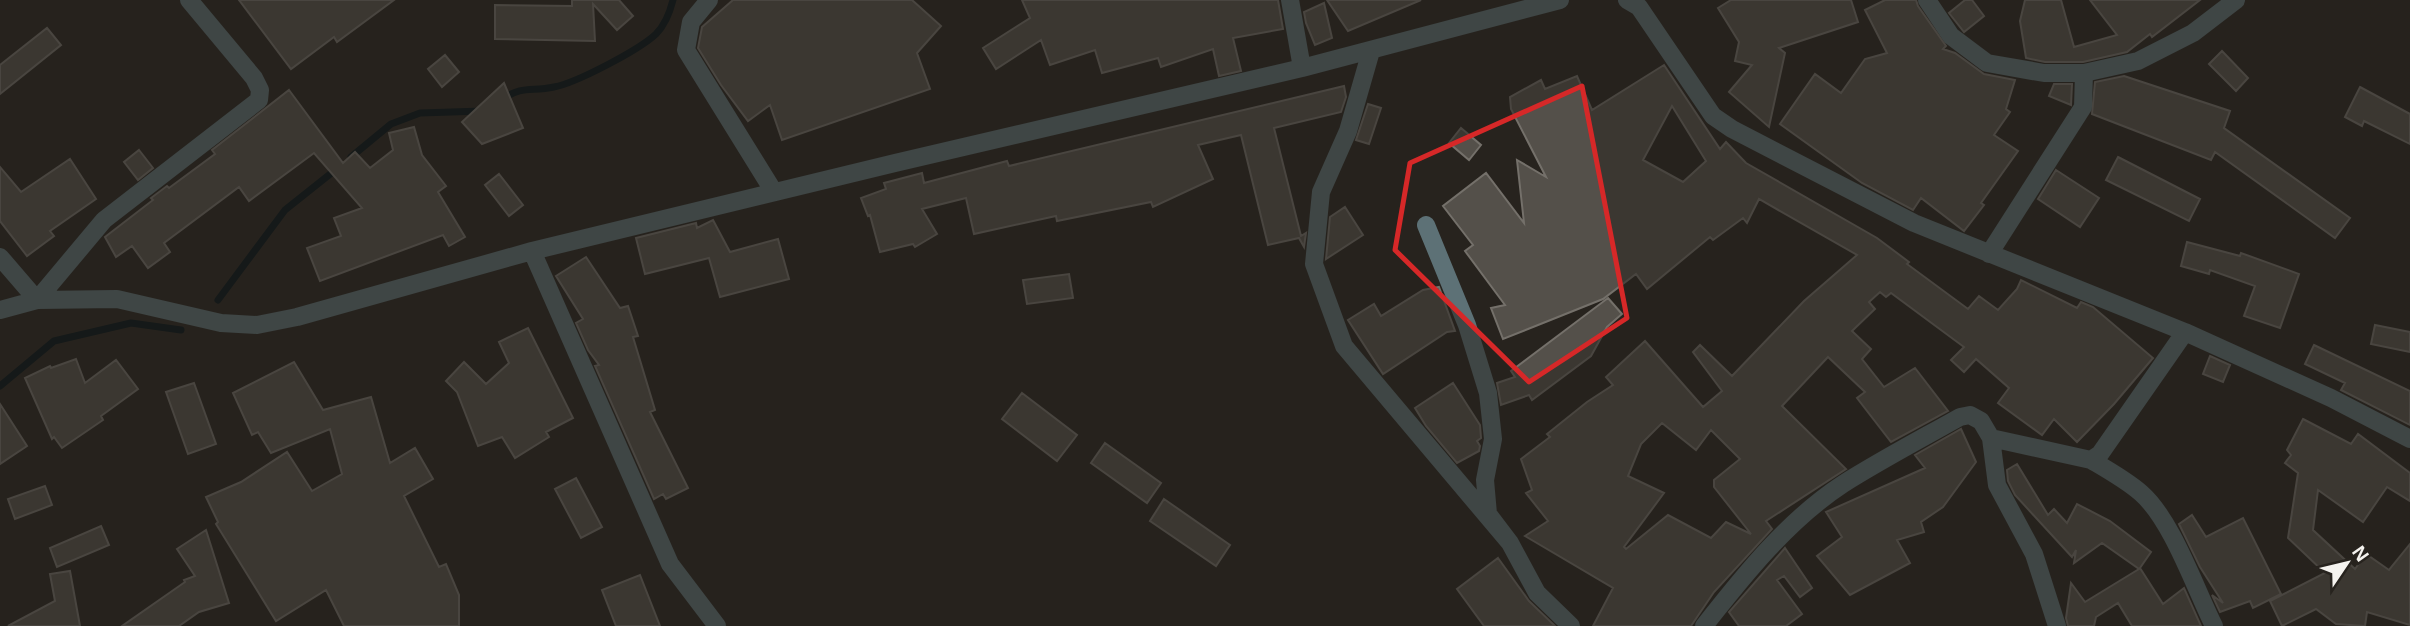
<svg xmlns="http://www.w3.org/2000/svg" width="2410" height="626" viewBox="0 0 2410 626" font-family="Arial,sans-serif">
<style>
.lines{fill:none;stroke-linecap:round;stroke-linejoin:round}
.stream{stroke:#000f15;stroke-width:7}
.building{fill:#54504a;stroke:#74706a;stroke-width:2;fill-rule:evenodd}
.minor{stroke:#5d7176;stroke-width:18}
.marked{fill:none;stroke:#d62828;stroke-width:5;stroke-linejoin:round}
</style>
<rect width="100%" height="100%" fill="#27231e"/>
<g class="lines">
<!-- stream -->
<path class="stream" d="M502,99c22,-14 29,-7 52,-12 22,-4 85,-37 102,-53 9,-9 14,-22 17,-34
M351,157l40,-33 29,-11 63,-2
M218,300l67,-90 54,-43
M0,386l54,-45 77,-18 50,7"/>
</g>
<!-- building -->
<path class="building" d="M239,0h155l-57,42 -3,-5 -43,32z
M572,0h47l14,16 -16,14 -24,-26 2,37 -100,-2v-34l77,1z
M733,0h179l29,26 -24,27 13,36 -148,51 -12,-35 -22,16 -27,-36 -23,-37 4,-21z
M1022,0h256l5,29 -50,9 8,33 -22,5 -6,-27 -52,18 -3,-9 -56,15 -7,-23 -45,15 -9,-25 -45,29 -13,-21 47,-30z
M1327,0h94l-73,31z
M1731,0h120l7,22 -79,26 6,5 -16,74 -40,-35 23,-27 -17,-4 4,-19 -21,-34z
M1885,0h31l2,6 28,40 -3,3 12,4 29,21 31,6 -9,29 4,3 -16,23 24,16 -37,52 3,2 -20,26 -43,-33 -8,12 -51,-27 -82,-59 35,-50 26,19 24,-34 22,-6 -22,-43z
M1965,0h7l12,16 -20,16 -15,-19z
M2025,0h36l13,47 43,-12 -27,-35h110l-48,37 -2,-3 -23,18 -44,10h-38l-19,-4 -6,-37z
M1324,3l8,35 -17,7 -9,-22 -2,-11z
M47,28l14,17 -61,49v-29z
M2222,51l26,27 -12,13 -27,-27z
M445,55l14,17 -17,15 -14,-18z
M1664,65l56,84 6,-7 20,21 131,75 32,24 -2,2 61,45 11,-13 19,14 19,-21 4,-9 56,28 4,-6 12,5 60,51 -39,46 -37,38 -23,-23 -12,16 -44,-32 11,-15 -33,-29 -12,13 -13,-12 13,-13 -73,-54 -5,4 -6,-5 -11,10 6,7 -23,22 19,18 -9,10 22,28 31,-19 33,43 -57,31 -34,-44 8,-6 -37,-35 -46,49 64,63 -80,52 6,8 -58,63 -23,34h-98l20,-38 -88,-52 23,-15 -22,-28 6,-3 -11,-31 29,-22 -3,-3 40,-32 26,-17 -7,-8 39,-36 58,66 19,-16 -29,-39 7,-7 32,31 72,-75 53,-46 -98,-56 -12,24 -4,-5 -30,22 -3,-3 -63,52 -11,-15 -33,25 -100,40 -12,-31 14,-3 -40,-54 8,-6 -30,-39 43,-33 38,50 -7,-63 29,17 -35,-68 -1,-12 31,-17 4,9 32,-13 15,34zM1672,106l34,55 -23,21 -40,-22zM1662,423l34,27 15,-20 29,29 -26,21v7l37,47 -25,-12 -15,16 -43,-23 -42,34 -2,-2 40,-54 -36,-17 13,-32z
M2124,76l106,35 -6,17 126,90 -15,20 -120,-86 -4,8 -119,-46 3,-32z
M504,83l19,45 -41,16 -20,-22z
M2054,84h18l-1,21 -22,-9z
M1344,86l2,11 -5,15 -67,16 27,108 5,-3 -2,14 -5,-9 -31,7 -27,-110 -43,10 15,34 -60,28 -2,-5 -94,19 -1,-5 -82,18 -8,-36 -44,11 15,25 -22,13 -2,-3 -33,8 -10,-37 -2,1 -7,-18 25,-9 -2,-6 38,-10 2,10 83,-22 2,5z
M2360,87l50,27v30l-46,-23 -2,5 -17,-9z
M289,90l54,73 12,-11 15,16 23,-18 -4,-17 25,-6 8,28 24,31 -8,6 27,45 -16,9 -6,-11 -123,46 -13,-33 34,-12 -7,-18 28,-10 -48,-55 -65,48 -10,-14 -75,56 6,9 -22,16 -16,-22 -16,11 -11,-20 48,-37 -2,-2 16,-12 2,2 46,-34 -3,-4z
M1368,104l13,4 -12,36 -13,-4z
M1461,128l20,17 -12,15 -20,-17z
M139,150l14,18 -15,12 -14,-18z
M2118,157l82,42 -11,22 -83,-41z
M70,159l26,40 -46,32 4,5 -27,20 -27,-35v-54l21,25z
M2056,170l43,28 -19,29 -42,-28z
M499,174l24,31 -14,11 -24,-31z
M1345,207l18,28 -37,24 4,-42z
M713,220l17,32 48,-13 11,40 -69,18 -11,-39 -64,16 -9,-36 60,-15 1,5z
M2187,242l53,14 1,-3 58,21 -19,54 -36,-12 11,-30 -45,-16 -1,4 -28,-8z
M586,257l34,51 8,-2 10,30 -5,1 22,73 -5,2 38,76 -22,11 -3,-5 -9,5 -59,-133 4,-1 -11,-15 -12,-27 7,-4 -27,-43z
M1069,274l4,24 -46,6 -4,-24z
M1439,287l16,44 -8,1 -64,42 -35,-54 26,-16 7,12 42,-26z
M1608,298l14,16 -15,13 -16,29 -59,44 -3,-5 -28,10 -4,-22 18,-6 -4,-6z
M2375,325l35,7v20l-39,-8z
M528,328l45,90 -27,14 3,5 -34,21 -13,-21 -24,9 -21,-54 -11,-11 18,-19 22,22 23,-21 -10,-21z
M2314,345l96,46v34l-69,-35 4,-7 -40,-19z
M2210,356l20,9 -7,17 -20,-8z
M76,359l9,24 31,-23 22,29 -37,27 2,4 -41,28 -8,-11 -2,2 -27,-61 25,-12 1,2z
M294,362l29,48 48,-13 19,66 25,-15 18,31 -29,17 35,71 7,-3 13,31v31h-115l-18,-36 -50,31 -60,-97 2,-2 -12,-25 35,-15 46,-30 25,39 30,-17 -12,-45 -59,24 -13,-21 -6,3 -19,-42z
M194,383l22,61 -28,10 -22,-62z
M1453,383l27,42 1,13 -4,3 3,5 -1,5 -22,12 -31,-37 -11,-18z
M1022,393l55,42 -20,26 -55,-42z
M0,404l27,42 -27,18z
M2303,419l48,25 7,-10 52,39v28l-23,-14 -24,35 -45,-32 -5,40 42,39 11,-15 23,16 21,-26v81l-43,-13 -2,14 -29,-2 -20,-15 -34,17 -12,-25 55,-28 -37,-35 10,-65 -13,-10 6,-8 -4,-5z
M1961,429l15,33 -33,45 -22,15 3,10 -27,8 13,23 -60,32 -33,-39 25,-19 -16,-25 99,-44 -10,-13z
M1105,443l56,40 -14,20 -56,-40z
M2017,464l31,51 6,-6 13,14 10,-19 33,17 41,31 -11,16 23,36 21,-16 17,38h-69l-14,-23 -22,14 -2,9h-26l-2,-8 5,-35 14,19 54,-33 -37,-26 -28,20 2,-13 -4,7 -57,-62 -7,-14 -1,-11z
M576,478l26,49 -21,11 -26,-49z
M45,486l7,19 -37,14 -7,-20z
M1164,499l66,46 -14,21 -66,-45z
M2192,515l14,22 37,-19 38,76 -28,14 -3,-7 -30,11 -8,-17 11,8 -23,-36 -21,-43z
M101,526l8,19 -52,22 -7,-19z
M206,530l23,73 -30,9 -20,14h-57l63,-44 -1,-2 11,-4 -18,-27z
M1785,548l27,40 -12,9 -16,-21 -7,4 25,34 -16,12h-47l-10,-14z
M1498,558l31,43 26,25h-71l-27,-37z
M70,571l10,55h-72l47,-25 -5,-27z
M640,575l20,51h-44l-14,-36z"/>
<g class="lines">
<!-- minor -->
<path class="minor" d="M709,0l-18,22 -5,28 88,142
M1290,0l12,68
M1627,0l12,7 74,109 19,13 182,94 271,109 146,66 79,41
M1927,0l24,36 36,27 57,10h40l54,-12 55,-28 43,-33
M1371,51l-23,80 -27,61 -7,72 30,82 166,197
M1426,225l41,100 21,68 5,46 -8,41 3,34 22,29 27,50 34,33
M532,251l138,313 47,62
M1989,254l94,-147 1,-34
M0,257l37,43 67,-80 155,-120 1,-10 -6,-12 -65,-78
M0,310l37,-10 80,-1 104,24 36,2 40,-8 235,-66 363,-88 407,-95 258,-68
M1991,438l100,22 9,-6 85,-122
M2091,460c17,10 35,20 50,33 31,27 54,95 73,133
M1704,626c40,-51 84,-106 139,-142 38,-24 78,-45 117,-67l10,-2 11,6 10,17 6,47 37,69 23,72"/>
</g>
<!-- marked area -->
<path d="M0 0H2410V626H0ZM1582,86l45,232 -98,64 -134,-132 15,-87z" fill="#27231e" fill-opacity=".55" fill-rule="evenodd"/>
<path class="marked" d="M1582,86l45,232 -98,64 -134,-132 15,-87z"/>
<!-- north arrow -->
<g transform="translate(2347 563) rotate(55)" stroke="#27231e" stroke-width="5" paint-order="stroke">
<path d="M0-5L12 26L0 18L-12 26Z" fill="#f5f3ef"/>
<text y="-10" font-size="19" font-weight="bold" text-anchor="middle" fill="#f5f3ef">N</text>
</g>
</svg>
